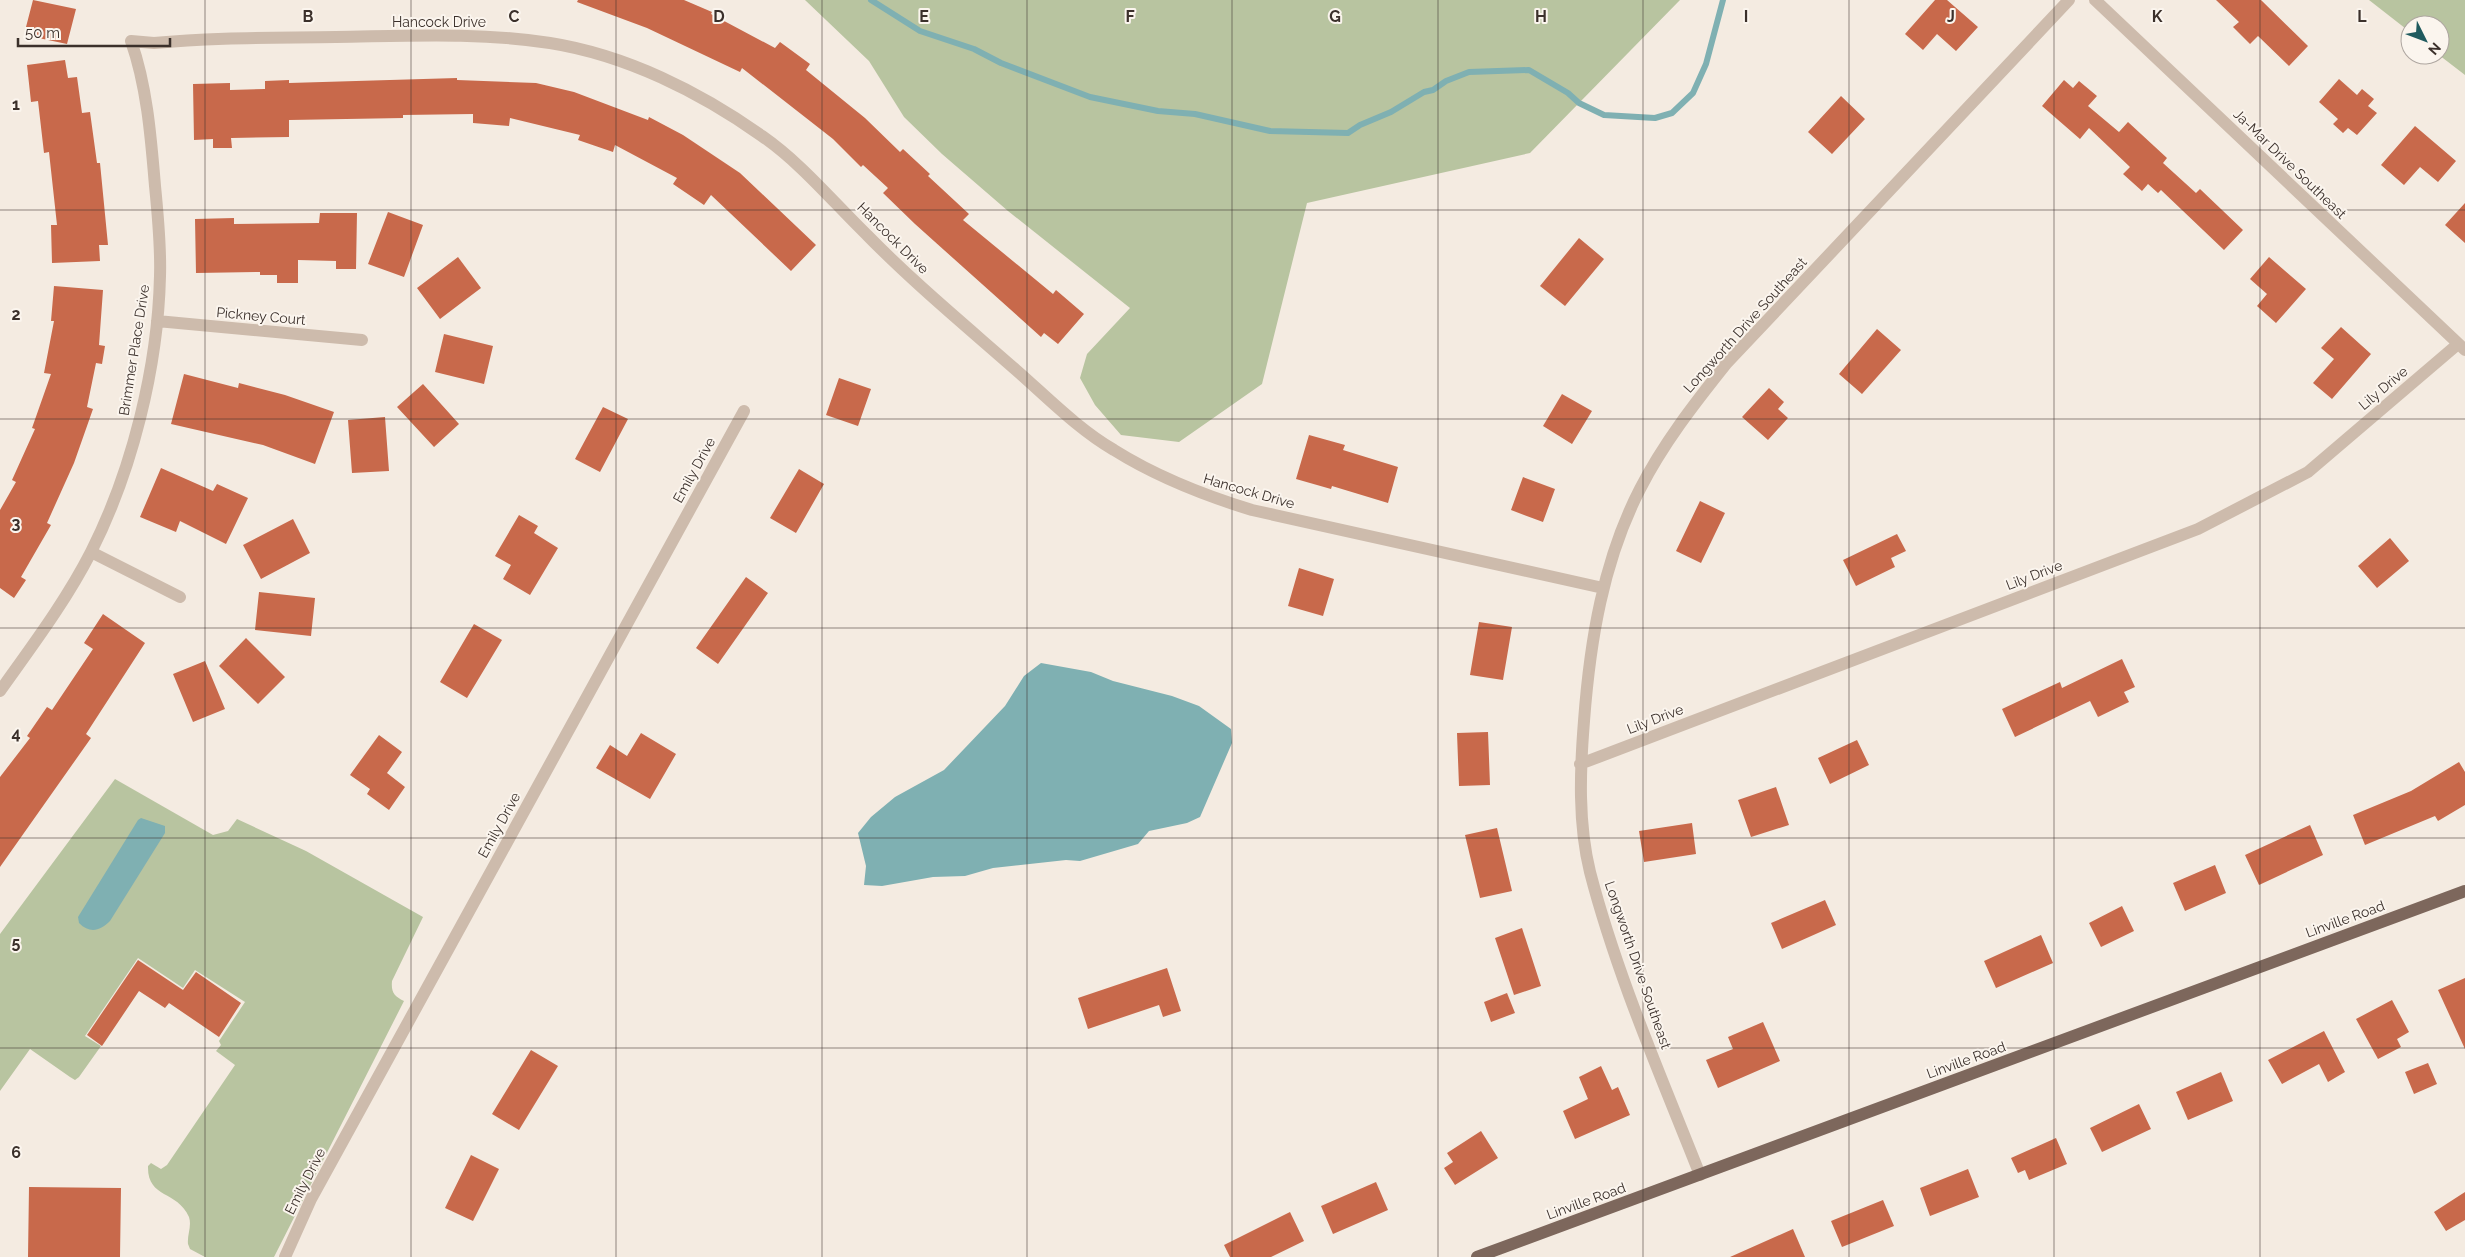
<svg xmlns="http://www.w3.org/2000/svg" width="2465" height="1257" viewBox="0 0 2465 1257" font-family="Raleway,sans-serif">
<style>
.green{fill:#b8c4a0}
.water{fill:#7fb0b2}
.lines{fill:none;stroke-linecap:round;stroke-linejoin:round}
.stream{stroke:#7fb0b2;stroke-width:6}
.building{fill:#c8694b}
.minor{stroke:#cdbbac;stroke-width:12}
.major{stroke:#7d675c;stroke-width:12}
.grid{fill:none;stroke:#3b302b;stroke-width:1;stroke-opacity:0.55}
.labels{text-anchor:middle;stroke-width:4;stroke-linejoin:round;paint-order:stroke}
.street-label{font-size:14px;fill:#3b302b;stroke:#fbf5ee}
.grid-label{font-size:16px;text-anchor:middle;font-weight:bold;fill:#3b302b;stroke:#fbf5ee;stroke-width:4;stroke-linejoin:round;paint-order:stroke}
</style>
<rect width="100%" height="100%" fill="#f4ebe1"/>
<!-- green -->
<path class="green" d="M805,0h875l-150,153 -223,50 -45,181 -83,58 -58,-7 -26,-30 -15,-27 7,-24 43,-46 -122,-97 -66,-57 -38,-37 -35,-56z
M2369,0h96v75l-26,-20 1,-30h-30v7z
M115,779l98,56 15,-4 9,-12 69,32 117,66 -31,64c-1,11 2,15 12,20l-130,256h-69l-15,-8 -2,-5c-1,-9 4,-18 1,-27 -12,-27 -42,-18 -41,-51l3,-3 10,6 6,-4 68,-100 -19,-14 5,-6 -2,-4 26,-39 -50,-32 -12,18 -45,-30 -53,78 16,10 -22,31 -4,3 -5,-3 -40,-28 -30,42v-157z"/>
<!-- water -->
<path class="water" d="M1041,663l50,9 22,9 59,15 27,10 32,23 1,14 -32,74 -13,6 -38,8 -11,13 -58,17 -14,-1 -73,8 -28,8 -32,1 -51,9 -18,-1 2,-19 -8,-33 13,-16 24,-20 49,-27 61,-64 19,-30z
M141,818l24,8v7l-55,88c-10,10 -20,13 -31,2l-1,-6 60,-97z"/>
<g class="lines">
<!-- stream -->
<path class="stream" d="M871,0l49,31 54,18 27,14 89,34 68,14 37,3 75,17 78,2 12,-8 31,-13 33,-20 9,-2 13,-9 23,-9 60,-2 39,23 11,10 25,12 51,3 17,-5 21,-20 13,-29 17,-64"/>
</g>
<!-- building -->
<path class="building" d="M33,0l43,9 -9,35 -38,-8 2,-8 -5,-1z
M578,0h106l28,12 -1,2 64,34 5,-6 30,22 -4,6 59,48 35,34 3,-3 27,25 -2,2 41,38 -6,6 90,74 3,-4 28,24 -26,30 -14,-11 -3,4 -126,-113 -32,-31 5,-5 -25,-23 -2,2 -28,-28 -91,-71 -2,4 -93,-44 -70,-26z
M1935,0h12l31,27 -22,24 -19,-17 -14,16 -18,-16z
M2216,0h45l47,46 -19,20 -31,-30 -8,8 -17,-17 6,-5z
M65,60l3,18 9,-1 5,36 8,-1 7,51h3l8,82h-9l1,16 -48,2 -1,-38h6l-8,-73 -5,1 -6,-52 -7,1 -4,-37z
M457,78v2l79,3 38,9 74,28 1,-3 34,18 57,38 76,72 -25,26 -80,-76 -7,10 -31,-21 4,-6 -62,-33 -2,7 -35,-12 2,-5 -70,-17 -1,8 -36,-3v-9l-70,1v3l-114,2v17l-58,1 1,10h-19v-9l-19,1 -1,-56 37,-1v7l35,-1v-8l24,-1v3z
M2339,79l18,16 5,-6 12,10 -6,7 9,7 -20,22 -9,-7 -5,5 -10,-9 5,-5 -19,-17z
M2064,80l9,8 6,-7 18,15 -9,10 31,26 9,-10 39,36 -4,5 33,30 4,-4 43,41 -19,20 -63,-60 -3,3 -10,-9 -6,7 -19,-17 7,-7 -41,-39 -9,11 -38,-33z
M1841,96l24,23 -33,35 -24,-22z
M2415,126l41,35 -18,21 -18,-15 -16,18 -23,-20z
M2465,203v40l-20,-18z
M388,212l35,13 -19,52 -36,-13z
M320,213h37l-1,56h-20v-8l-38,-1v23h-21v-8h-17v-3l-64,1 -1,-54 39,-1v6l85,-1z
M1579,238l25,21 -39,47 -25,-20z
M458,257l23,31 -41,31 -23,-31z
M2269,257l37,32 -30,34 -19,-17 10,-12 -17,-15z
M54,286l49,4 -4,55 6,1 -3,18 -6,-1 -9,44 6,2 -19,54 -27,60 4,2 -30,52 5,3 -12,18 -14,-10v-78l16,-28 -4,-2 23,-51 -3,-1 19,-54 -7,-1 10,-52h-3z
M2341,327l30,27 -39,45 -19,-16 21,-24 -13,-11z
M1877,329l24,21 -39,44 -23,-20z
M444,334l49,12 -9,38 -49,-12z
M184,374l54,14 1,-5 46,12 49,17 -19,52 -52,-19 -92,-21z
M839,378l32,11 -13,37 -32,-11z
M423,384l36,40 -25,23 -37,-40z
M1769,388l15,14 -6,7 10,9 -20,22 -26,-23z
M1562,394l30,17 -20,33 -29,-18z
M603,407l25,12 -28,53 -25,-13z
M385,417l4,54 -37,2 -4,-53z
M1309,435l36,10 -2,5 55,17 -10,36 -56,-17 -1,3 -35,-10z
M161,468l52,23 4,-7 31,14 -22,46 -46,-23 -4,11 -36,-15z
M799,469l25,15 -28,49 -26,-15z
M1523,477l32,12 -12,33 -32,-12z
M1700,501l25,12 -24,50 -25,-12z
M519,515l19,11 -4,7 24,15 -28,47 -27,-16 8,-14 -16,-9z
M293,519l17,34 -49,26 -18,-34z
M1897,534l9,17 -15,7 4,9 -39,19 -13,-26z
M2390,538l19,23 -32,27 -19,-22z
M1299,568l35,11 -11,37 -35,-10z
M746,577l22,16 -50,71 -22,-16z
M259,592l56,6 -4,38 -56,-6z
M103,614l42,29 -59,91 5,4 -91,129v-90l30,-39 -3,-2 20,-29 5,3 41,-61 -9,-6z
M1479,622l33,5 -9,53 -33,-5z
M474,624l28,16 -35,58 -27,-16z
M246,638l39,39 -27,27 -39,-38z
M2122,659l13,28 -11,5 5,10 -31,15 -8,-16 -75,36 -13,-28 58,-27 2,6z
M205,661l20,48 -32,13 -20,-48z
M1488,732l2,53 -31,1 -2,-53z
M641,733l35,21 -26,45 -54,-31 14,-23 17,11z
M379,735l23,17 -15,21 18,14 -16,23 -22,-16 3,-5 -20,-14z
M1857,740l12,25 -39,19 -12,-26z
M2459,762l6,10v33l-27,16 -3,-5 -70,29 -12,-30 58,-24z
M1776,787l13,38 -38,12 -13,-37z
M1692,823l4,31 -52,8 -5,-31z
M2310,825l13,30 -64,30 -14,-30z
M1497,828l15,63 -32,7 -15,-63z
M2215,865l11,28 -41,18 -12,-28z
M1825,900l11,25 -54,24 -11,-26z
M2122,906l12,25 -33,16 -12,-24z
M1522,928l19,58 -27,9 -19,-57z
M2041,935l12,28 -57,25 -12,-27z
M138,960l45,30 13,-18 45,31 -22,34 -50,-34 -4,5 -26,-17 -37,55 -15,-11z
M1167,968l14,43 -18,6 -4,-12 -71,24 -10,-31z
M2465,978v71l-27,-59z
M1507,993l8,20 -24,9 -7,-20z
M2392,1000l17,32 -12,7 4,8 -23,12 -22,-40z
M1763,1022l17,39 -62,27 -12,-28 27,-11 -5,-12z
M2324,1031l21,41 -17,10 -9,-18 -37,20 -14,-24z
M531,1050l27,16 -39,64 -27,-16z
M2428,1063l9,21 -23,10 -9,-22z
M1601,1066l11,24 6,-3 12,28 -55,24 -12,-28 25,-12 -9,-22z
M2221,1072l12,29 -45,19 -12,-28z
M2139,1104l12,25 -49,23 -12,-24z
M1481,1131l17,27 -43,27 -11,-17 9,-6 -6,-9z
M2056,1138l11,26 -38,16 -4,-10 -7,3 -7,-15z
M471,1155l28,14 -26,52 -28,-13z
M1968,1169l11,28 -49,19 -10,-28z
M1376,1182l12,28 -55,24 -12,-28z
M29,1187l92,1 -1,69h-92z
M2465,1192v28l-19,11 -12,-19z
M1883,1200l11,26 -52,21 -11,-26z
M1290,1212l14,29 -33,16h-41l-6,-12z
M1793,1229l12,28h-75z"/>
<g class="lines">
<!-- minor -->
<path class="minor" d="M2095,0l370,350
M157,321l205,19
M91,552l89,45
M0,691c32,-45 66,-90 91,-139 41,-81 67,-185 69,-276 1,-30 -2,-60 -5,-90 -4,-48 -8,-100 -24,-145l23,2c60,-6 121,-5 182,-6 71,-1 143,-5 214,6 76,12 150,49 212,93 40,28 70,65 105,99 47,48 99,91 149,135 32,28 62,59 98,80 43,27 89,45 138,60l351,78
M1580,764l618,-235 110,-57 150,-128
M1700,1175c-39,-99 -83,-199 -110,-303 -12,-49 -10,-101 -6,-151 6,-80 19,-160 56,-232 23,-45 54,-85 86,-125l343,-364
M285,1257l26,-58 433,-788"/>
<!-- major -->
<path class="major" d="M1477,1257l988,-366"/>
</g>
<!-- grid -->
<path class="grid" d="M205,0v1257M411,0v1257M616,0v1257M822,0v1257M1027,0v1257M1232,0v1257M1438,0v1257M1643,0v1257M1849,0v1257M2054,0v1257M2260,0v1257M0,210h2465M0,419h2465M0,628h2465M0,838h2465M0,1048h2465"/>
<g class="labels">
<!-- street labels -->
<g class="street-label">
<text x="439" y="27">Hancock Drive</text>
<text transform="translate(2290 164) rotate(44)" y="5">Ja-Mar Drive Southeast</text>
<text transform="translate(893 238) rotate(45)" y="5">Hancock Drive</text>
<text transform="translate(261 316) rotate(5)" y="5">Pickney Court</text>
<text transform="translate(1745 325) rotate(-48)" y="5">Longworth Drive Southeast</text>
<text transform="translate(134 350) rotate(-81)" y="5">Brimmer Place Drive</text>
<text transform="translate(2383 388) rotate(-40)" y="5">Lily Drive</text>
<text transform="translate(694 470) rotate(-61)" y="5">Emily Drive</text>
<text transform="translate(1249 491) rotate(16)" y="5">Hancock Drive</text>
<text transform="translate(2034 575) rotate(-21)" y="5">Lily Drive</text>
<text transform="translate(1655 719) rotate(-21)" y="5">Lily Drive</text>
<text transform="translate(499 825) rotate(-61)" y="5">Emily Drive</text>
<text transform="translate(2345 919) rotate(-20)" y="5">Linville Road</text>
<text transform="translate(1638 965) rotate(71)" y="5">Longworth Drive Southeast</text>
<text transform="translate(1966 1060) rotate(-20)" y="5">Linville Road</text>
<text transform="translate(305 1181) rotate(-63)" y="5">Emily Drive</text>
<text transform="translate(1586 1201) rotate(-20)" y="5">Linville Road</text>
</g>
</g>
<g class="grid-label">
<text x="308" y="22">B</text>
<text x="514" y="22">C</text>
<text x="719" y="22">D</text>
<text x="924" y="22">E</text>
<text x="1130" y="22">F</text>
<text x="1335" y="22">G</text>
<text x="1541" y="22">H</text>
<text x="1746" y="22">I</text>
<text x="1951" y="22">J</text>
<text x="2157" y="22">K</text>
<text x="2362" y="22">L</text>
<text x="16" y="110">1</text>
<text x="16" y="320">2</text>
<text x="16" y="529">3</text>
<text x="16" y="739">4</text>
<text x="16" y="948">5</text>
<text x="16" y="1158">6</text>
</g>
<!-- north arrow -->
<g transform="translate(2425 40) rotate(132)"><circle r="24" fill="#fbf5ee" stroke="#aea6a0"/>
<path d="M0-4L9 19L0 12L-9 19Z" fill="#1f5a5e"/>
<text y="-8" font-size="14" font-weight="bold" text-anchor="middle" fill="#3b302b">N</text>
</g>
<!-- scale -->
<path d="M18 38v8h152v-8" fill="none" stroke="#3b302b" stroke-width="2.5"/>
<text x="25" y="38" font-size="15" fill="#3b302b" stroke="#fbf5ee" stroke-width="4" paint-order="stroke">50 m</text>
</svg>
